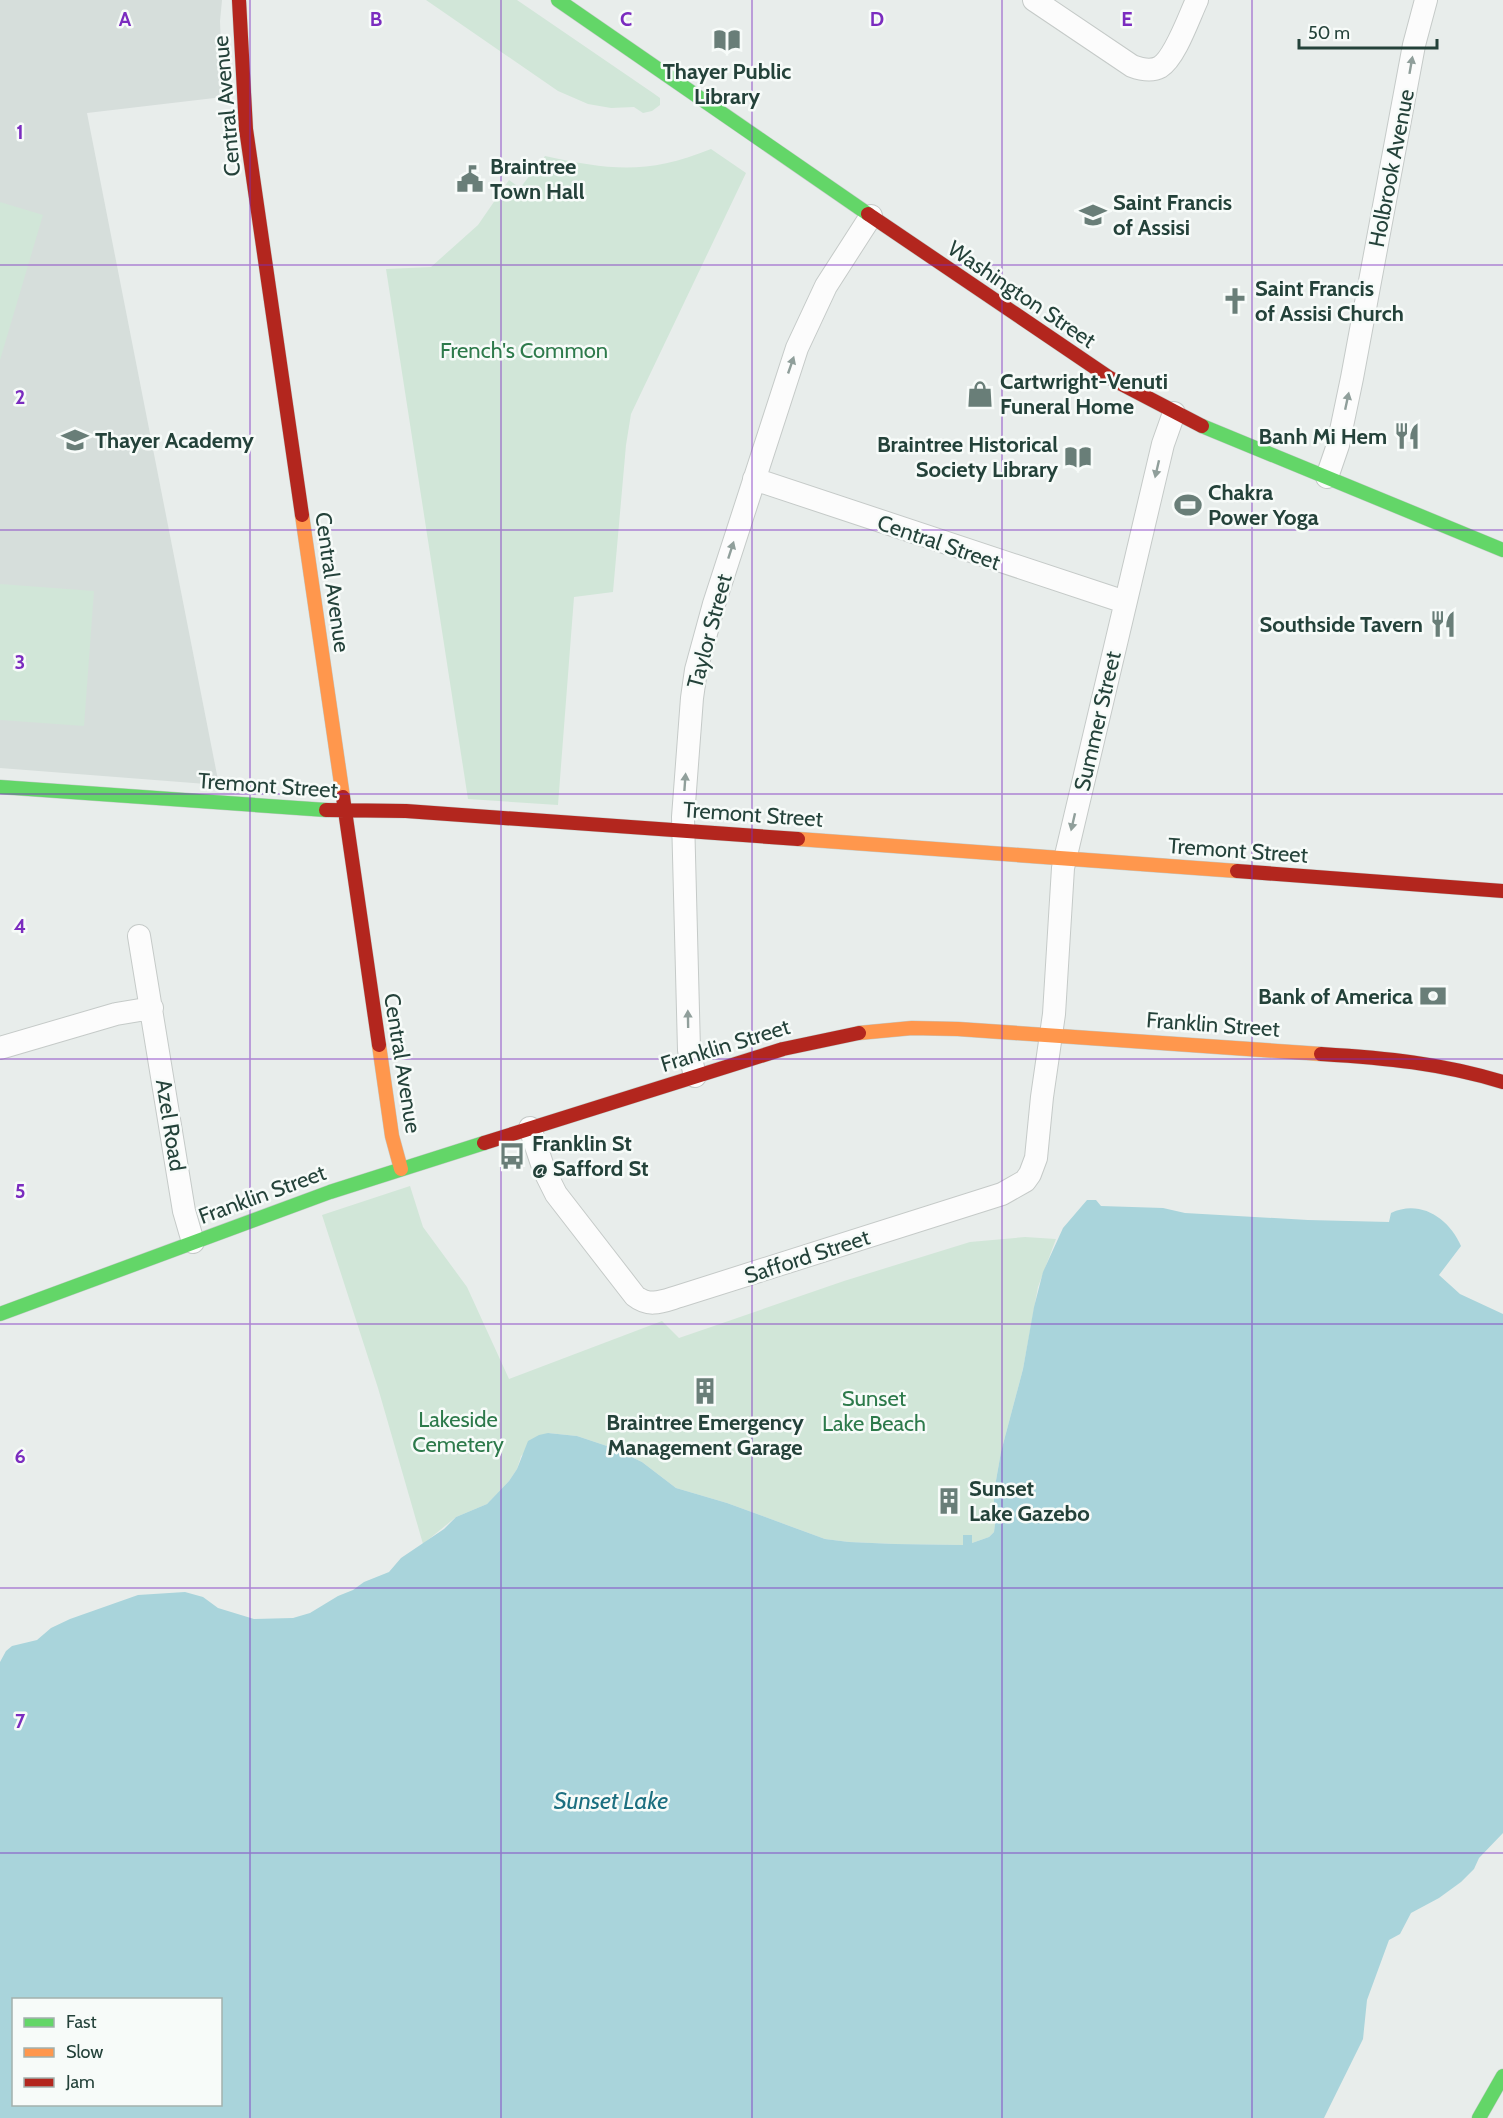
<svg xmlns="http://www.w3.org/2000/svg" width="1503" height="2118" viewBox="0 0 1503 2118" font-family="Cabin,sans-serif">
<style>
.built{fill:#d6dedb}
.green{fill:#d1e6d8}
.water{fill:#a9d4db;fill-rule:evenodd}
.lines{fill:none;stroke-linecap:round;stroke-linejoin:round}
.street-casing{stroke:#c5cac8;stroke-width:24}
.fast-casing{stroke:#c3cbc8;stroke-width:15}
.slow-casing{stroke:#c3cbc8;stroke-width:15}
.jam-casing{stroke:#c3cbc8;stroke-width:15}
.street{stroke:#fcfcfc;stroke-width:22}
.fast{stroke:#63d668;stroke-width:14}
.slow{stroke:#ff974d;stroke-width:14}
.jam{stroke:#b3261e;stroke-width:14}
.oneway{fill:#909f9b}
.grid{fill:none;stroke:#7b2cbf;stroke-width:1.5;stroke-opacity:0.55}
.labels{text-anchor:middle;stroke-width:5;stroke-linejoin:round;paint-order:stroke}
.poi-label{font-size:22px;font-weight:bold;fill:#24423a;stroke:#f7fbf9;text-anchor:start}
.street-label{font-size:22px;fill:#24423a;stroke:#f7fbf9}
.park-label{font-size:22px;fill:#2d7a4b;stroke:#f7fbf9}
.water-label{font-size:24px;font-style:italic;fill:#1c6f80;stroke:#f7fbf9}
.grid-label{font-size:20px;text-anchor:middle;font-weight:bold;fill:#7b2cbf;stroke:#f7fbf9;stroke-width:5;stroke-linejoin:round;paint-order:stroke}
</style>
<rect width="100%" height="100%" fill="#e8edeb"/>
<!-- built -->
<path class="built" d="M0,0h222l-2,21 3,76 -136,16 132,672 -219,-17z"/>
<!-- green -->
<path class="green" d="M426,0h91l136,93 7,5v7l-8,6 -9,2 -9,-6 -23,1 -23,-4 -30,-13z
M711,149l35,24 -115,241 -5,31 -13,147 -39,5 -16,208 -90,-6 -82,-530 45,-2 47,-42 31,-45 11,8 25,-32c65,14 102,19 166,-7z
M0,202l43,13 -43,145z
M0,584l94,7 -10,135 -84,-6z
M410,1186l13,41 44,60 42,92 153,-58 17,17 165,-57 126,-39 55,-5 31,2 -18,48 -15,82 -22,83 -7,40v13l2,11 -2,16 -5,5 -17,6v-8h-8l-1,10 -68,-1 -46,-2 -24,-3 -98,-36 -51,-15 -34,-26 -32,-15 -33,-11 -29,-3 -27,23 -4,13 -8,12 -22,23 -31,13 -33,27 -45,-156 -56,-173z"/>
<!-- water -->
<path class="water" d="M1087,1200h9l5,6 62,2 22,5 123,7 81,2 2,-9c29,-14 58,5 70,33l-22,29 21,19 43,20v519l-24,25 -5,11 -13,13 -22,16 -28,15 -11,21 -11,6 -22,60 -4,39 -39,79h-1324v-456l6,-11 6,-5 25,-6 14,-12 19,-9 68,-24 47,-3 18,5 15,11 36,11 39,-1 17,-5 28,-17 15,-6 11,-8 25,-10 12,-14 43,-29 12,-12 31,-13 22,-23 8,-12 11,-28 11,-6 9,-2 29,3 33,11 32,15 34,26 51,15 98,36 24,3 46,2 68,1v-10h9v8l17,-6 5,-5 2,-16 -2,-11v-13l7,-40 22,-83 11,-62 9,-35 20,-44zM14,2000h206v104h-206z"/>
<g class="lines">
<defs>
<path id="street" d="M1034,0l98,66c8,3 19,6 28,1 15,-9 29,-50 37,-67
M1327,477l11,-32 14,-67 62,-333 12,-45
M754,479l371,123
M139,936l45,275 9,31
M0,1048l116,-34 36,-6
M695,1076l-6,-26 -6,-233 9,-119 4,-28 18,-66 83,-256 29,-62 45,-70
M530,1128l14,42 12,24 79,102c15,12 28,5 45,0l322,-102 23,-13 5,-7 6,-16 6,-61 12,-83 9,-146 100,-424 11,-31"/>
<path id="fast" d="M558,0l310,214
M1202,426l301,124
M0,787l326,23
M0,1314l330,-122 154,-49
M1479,2118l24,-42"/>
<path id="slow" d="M302,515l41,282
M798,839l439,32
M859,1033l53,-5 46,1 363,25
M379,1045l13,91 9,33"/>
<path id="jam" d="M239,0l7,129 56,386
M868,214l242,164 92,48
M343,797l36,248
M326,810l80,1 392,28
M1237,871l266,20
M1321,1054c65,4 119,9 182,28
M484,1143l299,-94 76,-16"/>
</defs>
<!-- street casing -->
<use href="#street" class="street-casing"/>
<!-- fast casing -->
<use href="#fast" class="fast-casing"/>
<!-- slow casing -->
<use href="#slow" class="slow-casing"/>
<!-- jam casing -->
<use href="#jam" class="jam-casing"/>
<!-- street -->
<use href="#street" class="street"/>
<!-- fast -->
<use href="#fast" class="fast"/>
<!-- slow -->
<use href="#slow" class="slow"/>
<!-- jam -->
<use href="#jam" class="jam"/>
</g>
<!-- one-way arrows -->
<defs><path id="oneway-solid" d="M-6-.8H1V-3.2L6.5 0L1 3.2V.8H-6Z" transform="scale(1.5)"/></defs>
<g class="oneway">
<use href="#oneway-solid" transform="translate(1411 65) rotate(-80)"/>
<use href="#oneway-solid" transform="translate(791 365) rotate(-71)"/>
<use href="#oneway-solid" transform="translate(1347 401) rotate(-78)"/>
<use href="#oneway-solid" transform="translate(1157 469) rotate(103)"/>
<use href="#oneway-solid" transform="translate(731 550) rotate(-72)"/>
<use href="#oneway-solid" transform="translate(685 782) rotate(-86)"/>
<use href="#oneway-solid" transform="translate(1073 822) rotate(103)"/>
<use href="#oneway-solid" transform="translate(688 1019) rotate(-91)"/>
</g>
<!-- grid -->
<path class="grid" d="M250,0v2118M501,0v2118M752,0v2118M1002,0v2118M1252,0v2118M0,265h1503M0,530h1503M0,794h1503M0,1059h1503M0,1324h1503M0,1588h1503M0,1853h1503"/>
<!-- icons -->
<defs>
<symbol id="library-bare" viewBox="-9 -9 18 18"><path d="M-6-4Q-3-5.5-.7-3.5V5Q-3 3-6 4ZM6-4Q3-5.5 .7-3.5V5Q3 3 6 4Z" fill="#697e78" stroke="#f7fbf9" stroke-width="2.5" paint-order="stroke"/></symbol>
<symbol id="civic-bare" viewBox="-9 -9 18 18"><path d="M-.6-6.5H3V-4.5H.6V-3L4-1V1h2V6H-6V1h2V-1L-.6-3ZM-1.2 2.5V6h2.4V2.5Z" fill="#697e78" stroke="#f7fbf9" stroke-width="2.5" paint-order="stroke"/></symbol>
<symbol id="school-bare" viewBox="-9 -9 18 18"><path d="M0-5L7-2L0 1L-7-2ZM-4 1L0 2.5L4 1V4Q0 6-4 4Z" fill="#697e78" stroke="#f7fbf9" stroke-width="2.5" paint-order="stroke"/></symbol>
<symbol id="church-bare" viewBox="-9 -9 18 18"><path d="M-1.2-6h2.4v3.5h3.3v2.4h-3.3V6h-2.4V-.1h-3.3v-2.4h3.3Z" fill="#697e78" stroke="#f7fbf9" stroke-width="2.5" paint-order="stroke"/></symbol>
<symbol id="shop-bare" viewBox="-9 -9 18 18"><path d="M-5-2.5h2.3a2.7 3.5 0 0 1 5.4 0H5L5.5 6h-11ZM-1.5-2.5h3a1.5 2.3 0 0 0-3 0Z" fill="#697e78" stroke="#f7fbf9" stroke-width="2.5" paint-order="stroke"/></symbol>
<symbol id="restaurant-bare" viewBox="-9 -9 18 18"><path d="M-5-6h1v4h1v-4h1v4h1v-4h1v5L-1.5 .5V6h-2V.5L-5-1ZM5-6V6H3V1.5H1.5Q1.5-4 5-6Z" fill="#697e78" stroke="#f7fbf9" stroke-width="2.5" paint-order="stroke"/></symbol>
<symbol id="stadium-bare" viewBox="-9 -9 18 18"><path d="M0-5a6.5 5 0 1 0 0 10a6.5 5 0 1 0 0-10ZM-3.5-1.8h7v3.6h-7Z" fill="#697e78" stroke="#f7fbf9" stroke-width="2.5" paint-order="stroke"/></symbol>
<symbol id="bank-bare" viewBox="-9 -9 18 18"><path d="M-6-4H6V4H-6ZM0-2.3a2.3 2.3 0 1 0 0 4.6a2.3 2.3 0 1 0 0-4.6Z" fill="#697e78" stroke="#f7fbf9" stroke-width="2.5" paint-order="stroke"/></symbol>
<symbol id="bus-bare" viewBox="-9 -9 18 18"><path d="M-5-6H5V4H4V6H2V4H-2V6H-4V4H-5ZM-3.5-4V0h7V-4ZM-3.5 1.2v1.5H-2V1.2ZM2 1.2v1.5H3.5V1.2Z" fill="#697e78" stroke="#f7fbf9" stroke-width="2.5" paint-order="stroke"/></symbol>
<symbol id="building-bare" viewBox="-9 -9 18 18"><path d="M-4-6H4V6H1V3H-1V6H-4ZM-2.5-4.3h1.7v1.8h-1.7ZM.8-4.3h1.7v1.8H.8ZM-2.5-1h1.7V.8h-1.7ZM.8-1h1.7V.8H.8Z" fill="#697e78" stroke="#f7fbf9" stroke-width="2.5" paint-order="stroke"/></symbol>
</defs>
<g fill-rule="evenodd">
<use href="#library-bare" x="708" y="21" width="38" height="38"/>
<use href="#civic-bare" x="451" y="160" width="38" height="38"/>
<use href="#school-bare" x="1074" y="196" width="38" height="38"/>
<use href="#church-bare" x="1216" y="282" width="38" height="38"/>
<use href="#shop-bare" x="961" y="375" width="38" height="38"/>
<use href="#restaurant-bare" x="1388" y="417" width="38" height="38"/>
<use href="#school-bare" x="56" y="421" width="38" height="38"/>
<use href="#library-bare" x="1059" y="438" width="38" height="38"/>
<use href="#stadium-bare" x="1169" y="486" width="38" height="38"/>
<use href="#restaurant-bare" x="1424" y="605" width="38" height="38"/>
<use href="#bank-bare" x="1414" y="977" width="38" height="38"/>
<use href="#bus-bare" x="493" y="1137" width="38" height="38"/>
<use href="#building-bare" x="686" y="1372" width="38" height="38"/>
<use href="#building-bare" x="930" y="1482" width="38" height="38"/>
</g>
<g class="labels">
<!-- poi labels -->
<g class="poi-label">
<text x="727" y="79" text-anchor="middle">Thayer Public<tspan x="727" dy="25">Library</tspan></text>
<text x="490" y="174">Braintree<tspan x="490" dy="25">Town Hall</tspan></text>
<text x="1113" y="210">Saint Francis<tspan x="1113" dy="25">of Assisi</tspan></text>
<text x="1255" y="296">Saint Francis<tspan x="1255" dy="25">of Assisi Church</tspan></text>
<text x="1000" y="389">Cartwright-Venuti<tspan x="1000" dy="25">Funeral Home</tspan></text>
<text x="1387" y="444" text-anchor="end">Banh Mi Hem</text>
<text x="95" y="448">Thayer Academy</text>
<text x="1058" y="452" text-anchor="end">Braintree Historical<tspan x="1058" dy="25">Society Library</tspan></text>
<text x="1208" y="500">Chakra<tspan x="1208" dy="25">Power Yoga</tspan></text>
<text x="1423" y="632" text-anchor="end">Southside Tavern</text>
<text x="1413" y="1004" text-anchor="end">Bank of America</text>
<text x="532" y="1151">Franklin St<tspan x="532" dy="25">@ Safford St</tspan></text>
<text x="705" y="1430" text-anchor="middle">Braintree Emergency<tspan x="705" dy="25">Management Garage</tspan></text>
<text x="969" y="1496">Sunset<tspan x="969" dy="25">Lake Gazebo</tspan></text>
</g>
<!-- street labels -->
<g class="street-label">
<text transform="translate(226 106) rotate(-95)" y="8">Central Avenue</text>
<text transform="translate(1391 168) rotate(-79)" y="8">Holbrook Avenue</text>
<text transform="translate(1022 294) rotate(34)" y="8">Washington Street</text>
<text transform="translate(939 542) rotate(19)" y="8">Central Street</text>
<text transform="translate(333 582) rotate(82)" y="8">Central Avenue</text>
<text transform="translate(709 631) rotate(-75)" y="8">Taylor Street</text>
<text transform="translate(1097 721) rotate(-77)" y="8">Summer Street</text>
<text transform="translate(268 785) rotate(4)" y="8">Tremont Street</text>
<text transform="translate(753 814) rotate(4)" y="8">Tremont Street</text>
<text transform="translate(1238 850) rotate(4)" y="8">Tremont Street</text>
<text transform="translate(1213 1024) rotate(4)" y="8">Franklin Street</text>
<text transform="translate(725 1045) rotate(-17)" y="8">Franklin Street</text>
<text transform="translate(403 1063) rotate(81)" y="8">Central Avenue</text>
<text transform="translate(171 1125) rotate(81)" y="8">Azel Road</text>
<text transform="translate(262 1194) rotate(-20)" y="8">Franklin Street</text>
<text transform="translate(807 1256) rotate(-18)" y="8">Safford Street</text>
</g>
<!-- park labels -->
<g class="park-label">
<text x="524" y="358">French's Common</text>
<text x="874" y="1406">Sunset<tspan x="874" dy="25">Lake Beach</tspan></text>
<text x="458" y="1427">Lakeside<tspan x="458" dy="25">Cemetery</tspan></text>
</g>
<!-- water labels -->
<g class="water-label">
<text x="611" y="1809">Sunset Lake</text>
</g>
</g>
<g class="grid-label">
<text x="125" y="26">A</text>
<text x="376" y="26">B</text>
<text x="626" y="26">C</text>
<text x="877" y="26">D</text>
<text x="1127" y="26">E</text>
<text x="20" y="139">1</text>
<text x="20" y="404">2</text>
<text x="20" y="669">3</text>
<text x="20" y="933">4</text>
<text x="20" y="1198">5</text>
<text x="20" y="1463">6</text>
<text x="20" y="1728">7</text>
</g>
<!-- legend -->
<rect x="12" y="1998" width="210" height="108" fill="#f7fbf9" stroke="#a3b1ad" stroke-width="1.5"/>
<rect x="24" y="2018" width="30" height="9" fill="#63d668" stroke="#a3b1ad" stroke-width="1.5"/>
<text x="66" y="2028" font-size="18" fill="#24423a">Fast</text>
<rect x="24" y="2048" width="30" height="9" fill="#ff974d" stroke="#a3b1ad" stroke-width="1.5"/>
<text x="66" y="2058" font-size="18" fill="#24423a">Slow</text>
<rect x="24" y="2078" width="30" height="9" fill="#b3261e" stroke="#a3b1ad" stroke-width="1.5"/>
<text x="66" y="2088" font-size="18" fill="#24423a">Jam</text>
<!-- scale -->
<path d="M1299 39v9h138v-9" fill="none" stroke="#24423a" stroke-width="3"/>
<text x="1308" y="39" font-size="18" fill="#24423a" stroke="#f7fbf9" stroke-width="4.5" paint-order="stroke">50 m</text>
</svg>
